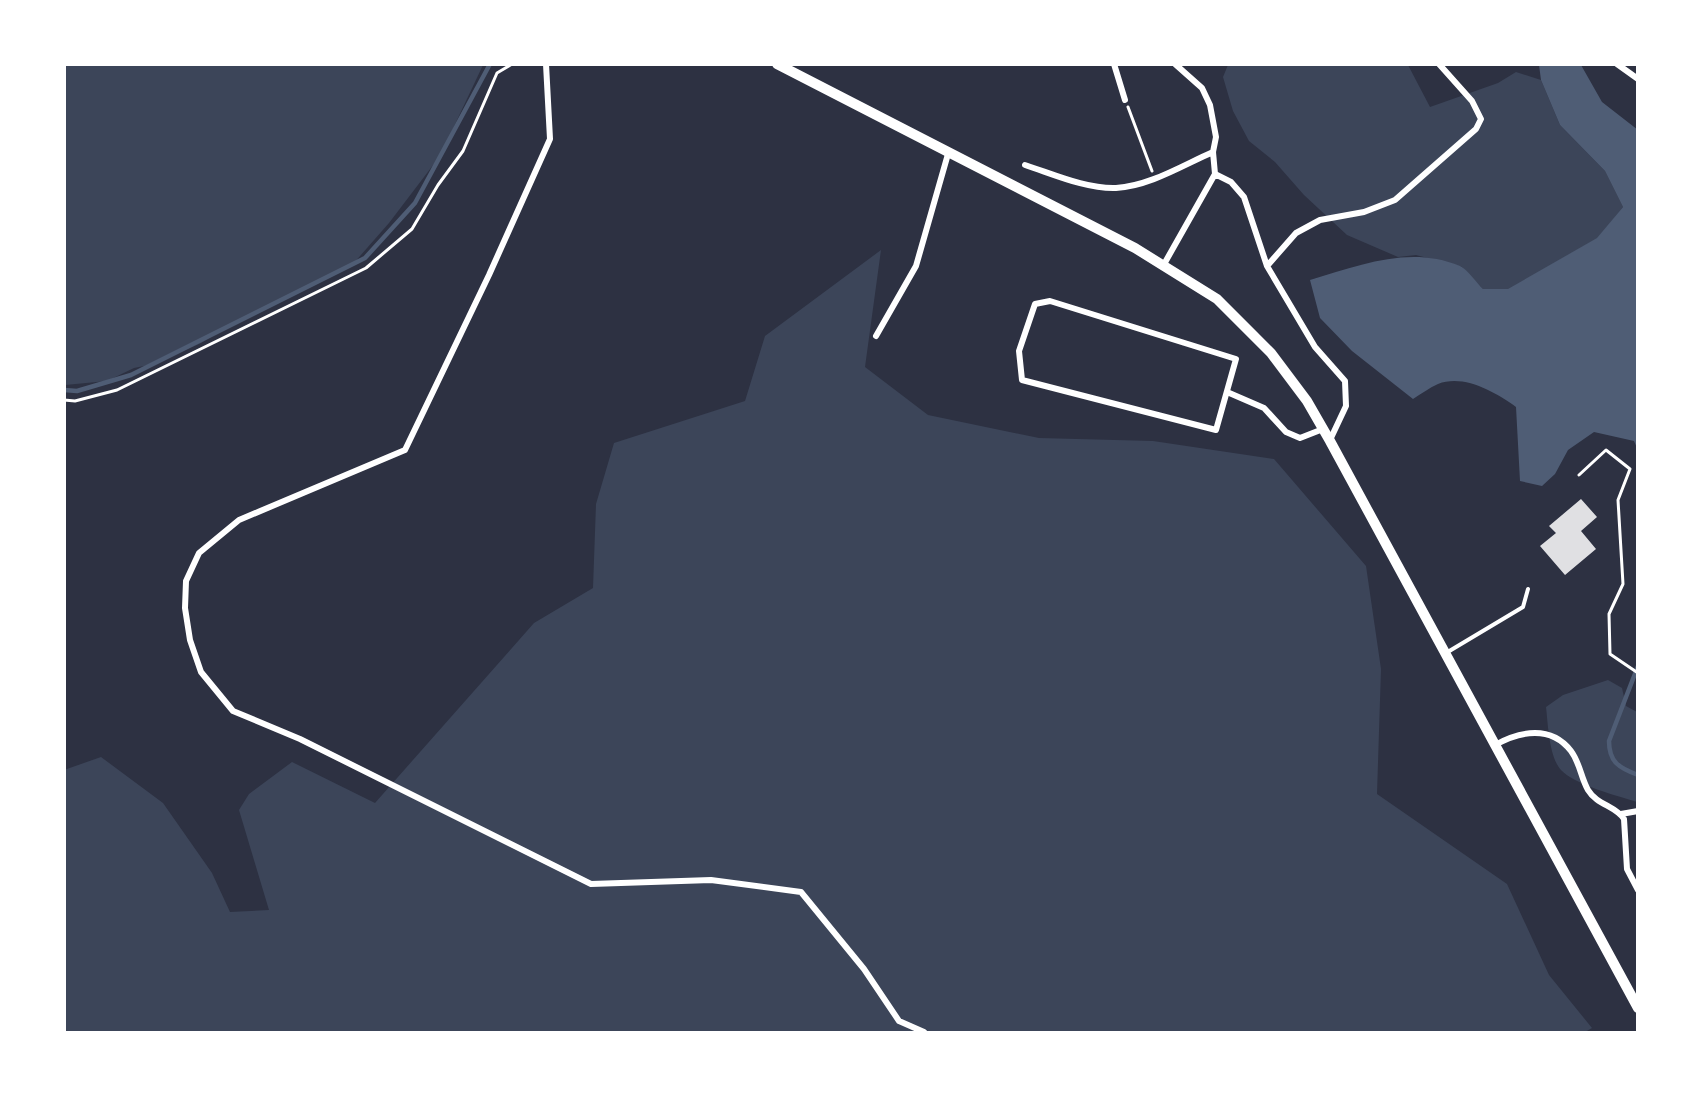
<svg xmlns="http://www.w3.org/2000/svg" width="1702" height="1097" viewBox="0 0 1702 1097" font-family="'Work Sans',sans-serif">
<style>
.green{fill:#3c4559}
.water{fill:#4f5d75}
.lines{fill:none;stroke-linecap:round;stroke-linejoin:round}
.stream{stroke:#4f5d75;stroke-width:4.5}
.building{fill:#e0e0e3}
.path{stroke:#fff;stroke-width:3}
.service{stroke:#fff;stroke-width:4}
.minor{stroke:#fff;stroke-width:6}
.tertiary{stroke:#fff;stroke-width:10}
</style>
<rect width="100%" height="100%" fill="#2d3142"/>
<!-- green -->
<path class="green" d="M64,65l1,-1 418,1 -43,91 -51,67 -36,41 -105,51 -47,28 -47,21 -20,4 -27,13 -42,4z
M1228,65h180l22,42 68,-24 18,-11 25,8 19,45 45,46 18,36 -25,31 -90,52 -25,-1 -21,-22 -46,-12 -18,2 -51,-22 -43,-40 -29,-33 -26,-21 -16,-30 -10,-34z
M881,250l-16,117 63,48 111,23 114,3 121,18 92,107 15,103 -4,125 130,90 42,91 43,53 -7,4h-1520l-1,-262 37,-13 62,46 49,70 18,39 39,-2 -30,-100 10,-16 43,-32 83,41 159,-180 59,-35 3,-84 18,-61 131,-42 20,-65z
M1608,680l14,8 4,18 11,6v90c-19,-6 -62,-17 -76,-32 -12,-13 -13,-46 -15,-63l17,-12z"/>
<!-- water -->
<path class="water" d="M1539,65h42l21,37 36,28 -1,318 -3,-7 -40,-9 -26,18 -13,24 -13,12 -22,-5 -4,-74c-21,-15 -52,-33 -78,-23 -9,4 -17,10 -25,15l-61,-48 -32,-33 -10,-38c50,-15 100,-35 150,-14 8,4 16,16 23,23h25l89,-51 26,-31 -18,-36 -45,-46 -19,-45z"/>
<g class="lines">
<!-- stream -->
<path class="stream" d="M64,390l13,1 54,-16 234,-117 50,-55 75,-139
M1638,666l-29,75c0,21 10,27 29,34"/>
</g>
<!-- building -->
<path class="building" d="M1581,499l16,18 -16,14 15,18 -31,26 -25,-29 16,-13 -7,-7z"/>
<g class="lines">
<!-- path -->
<path class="path" d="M1128,107l24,64
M64,400l11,1 42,-11 249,-122 46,-39 26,-44 25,-34 34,-78 15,-9
M1579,475l27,-25 24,19 -12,31 5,84 -14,30 1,40 28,19"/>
<!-- service -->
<path class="service" d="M1446,653l77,-46 5,-18"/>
<!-- minor -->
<path class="minor" d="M546,64l4,75 -61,136 -84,175 -166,70 -40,33 -13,28 -1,27 5,32 11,32 32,39 67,28 291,145 120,-4 90,12 63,77 35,52 25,11
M1114,64l11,36
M1617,64l21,15
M1025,165c28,9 61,24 91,23 34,-2 67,-23 97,-36
M1215,174l16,8 13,15 23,69 48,81 30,34 1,25 -16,34
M1163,266l52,-92 -2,-22 3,-15 -6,-32 -8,-17 -27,-24
M1267,266l29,-33 24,-13 44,-8 31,-12 81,-71 5,-10 -9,-18 -33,-37
M1050,301l186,58 -20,71 -194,-50 -3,-29 16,-47z
M876,336l40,-70 32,-112
M1227,392l37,16 22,24 14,6 23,-9
M1495,745c25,-14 56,-20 76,6 9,12 10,27 17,39 9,15 28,16 36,29l3,50 11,21
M1621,814l17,-3"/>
<!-- tertiary -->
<path class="tertiary" d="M777,64l358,184 82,51 54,54 36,48 23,40 308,567"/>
</g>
<!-- border -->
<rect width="1702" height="1097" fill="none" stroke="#ffffff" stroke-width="132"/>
</svg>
